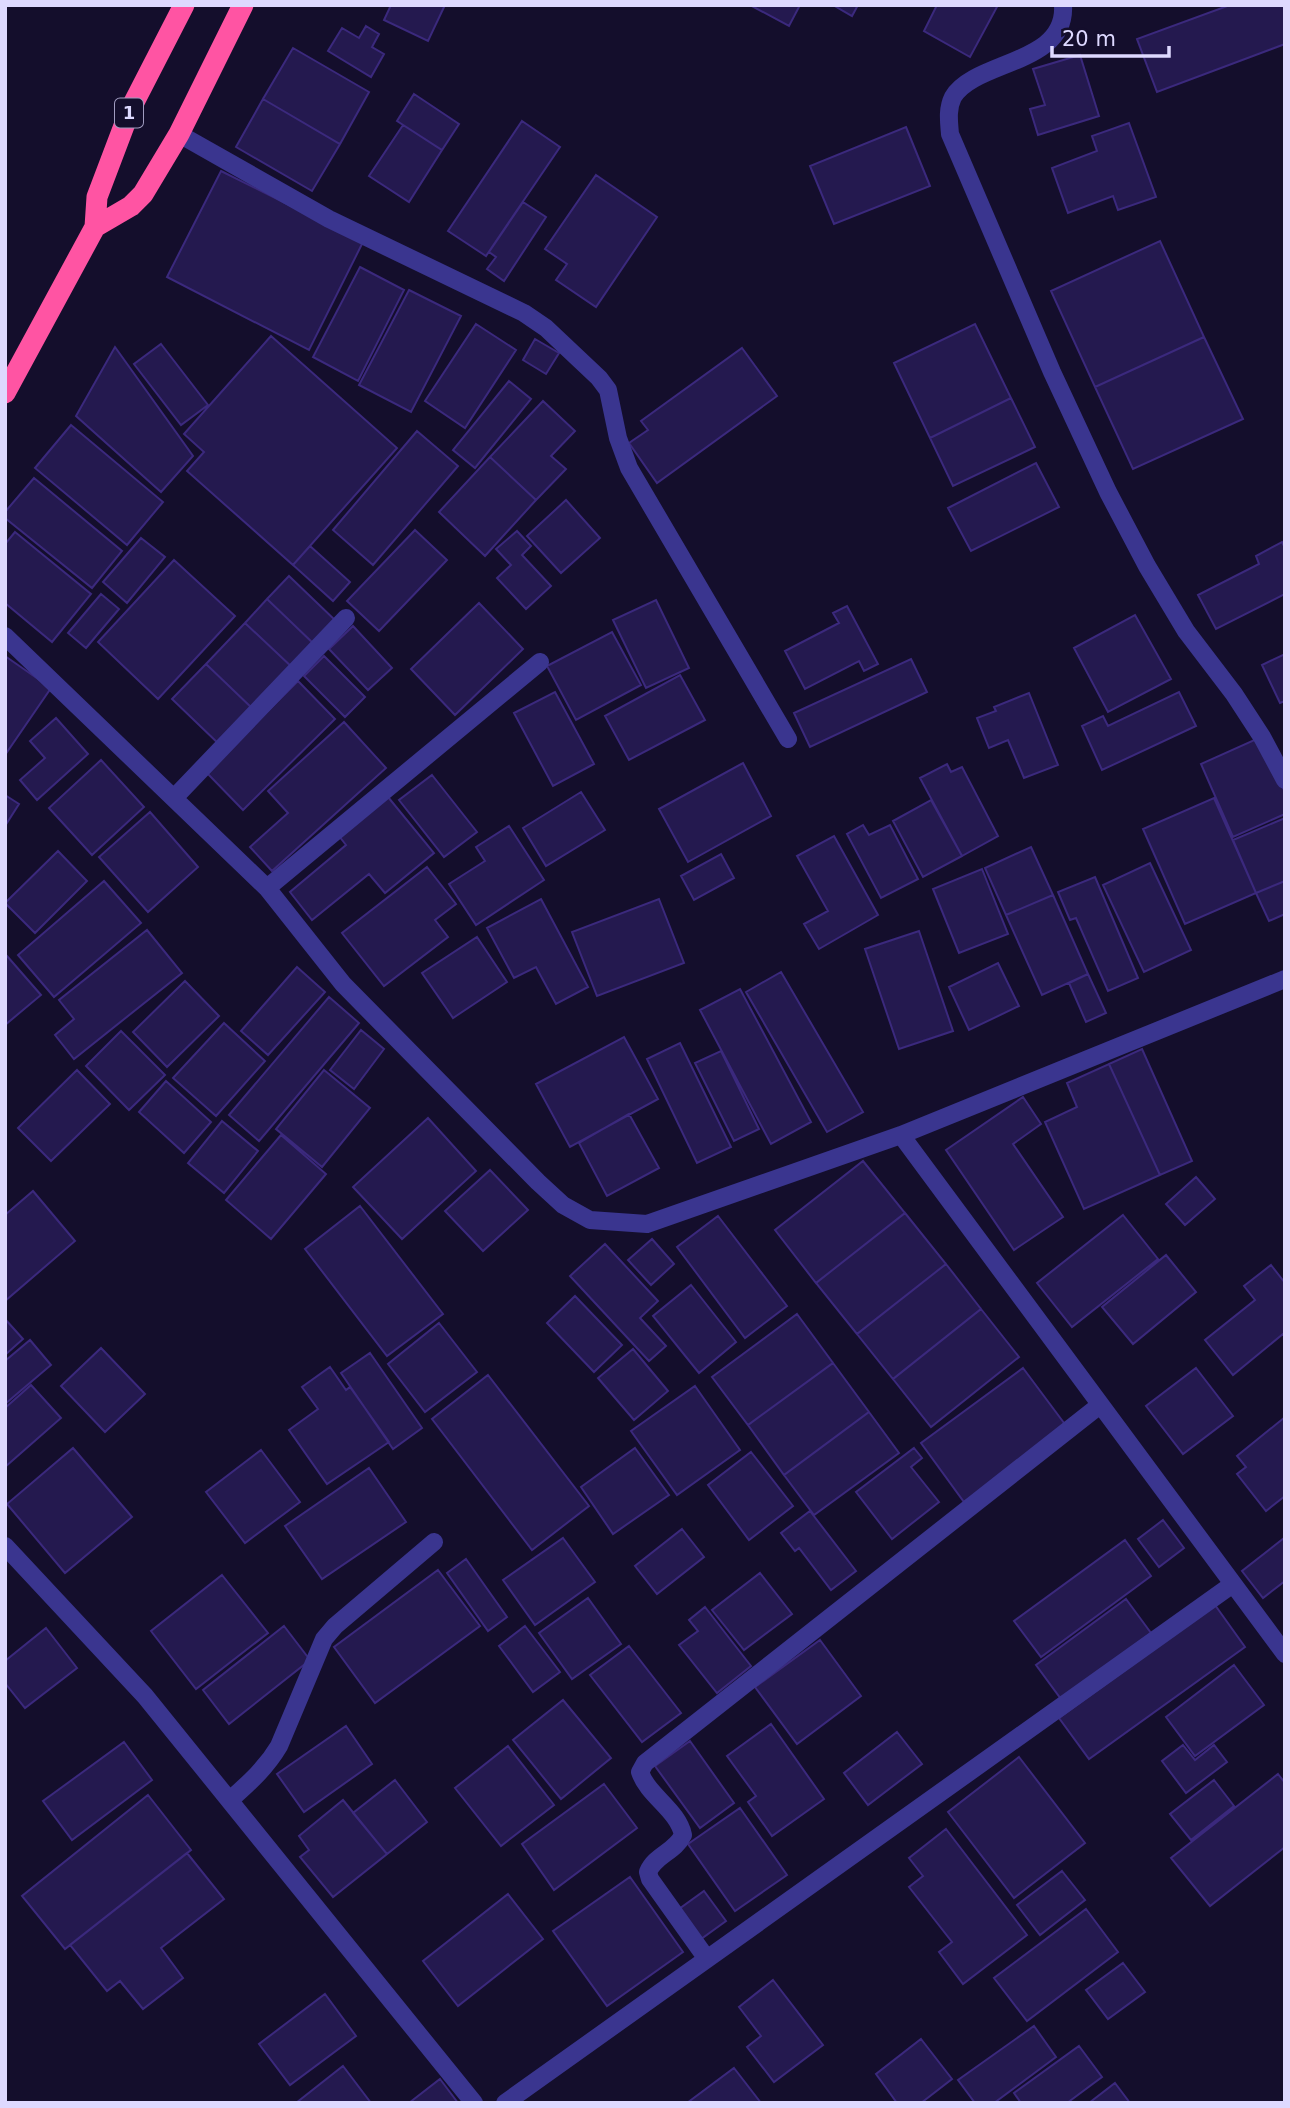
<svg xmlns="http://www.w3.org/2000/svg" width="1290" height="2108" viewBox="0 0 1290 2108" font-family="'DejaVu Sans',sans-serif">
<style>
.building{fill:#24194f;stroke:#3b297d;stroke-width:2}
.lines{fill:none;stroke-linecap:round;stroke-linejoin:round}
.minor{stroke:#3a358f;stroke-width:18}
.highway{stroke:#ff54a3;stroke-width:21}
.labels{text-anchor:middle;stroke-width:7;stroke-linejoin:round;paint-order:stroke}
.shield{fill:#140e2c;stroke:#a19cc0;stroke-width:2}
.shield-label{font-size:18px;font-weight:bold;fill:#ded9ff}
</style>
<rect width="100%" height="100%" fill="#140e2c"/>
<!-- building -->
<path class="building" d="M391,5h54l-17,36 -44,-21z
M750,5h50l-11,21z
M833,5h25l-6,11z
M937,5h61l-28,52 -46,-26z
M1230,5h55v39l-128,48 -20,-53z
M366,26l13,8 -7,13 12,7 -13,23 -43,-26 14,-23 17,10z
M293,48l76,44 -29,52 -77,-45z
M1080,55l19,61 -61,19 -8,-26 15,-4 -12,-36z
M414,94l45,30 -17,26 -45,-29z
M263,99l77,45 -28,47 -76,-44z
M522,121l38,26 -74,109 -38,-25z
M1129,123l27,74 -38,13 -5,-14 -45,17 -16,-45 45,-17 -5,-15z
M403,125l39,25 -33,52 -40,-26z
M906,127l24,59 -96,38 -24,-58z
M221,171l142,71 -54,108 -142,-73z
M596,175l61,42 -61,90 -40,-27 11,-16 -22,-15z
M523,202l23,15 -42,64 -17,-12 9,-12 -7,-5z
M1160,241l44,96 -109,50 -44,-96z
M360,267l44,23 -46,91 -45,-24z
M409,290l52,26 -50,96 -52,-27z
M476,324l40,26 -51,78 -40,-27z
M975,324l36,74 -81,40 -36,-75z
M271,336l126,112 -104,117 -106,-94 17,-19 -20,-18z
M1204,337l39,82 -110,50 -38,-82z
M535,339l24,14 -13,21 -23,-14z
M161,344l47,61 -27,20 -47,-61z
M115,347l78,109 -32,36 -85,-76z
M742,348l35,48 -120,87 -28,-40 19,-13 -7,-9z
M509,381l22,18 -56,69 -22,-18z
M1011,398l24,49 -82,39 -23,-48z
M543,401l32,30 -24,25 15,13 -30,31 -46,-43z
M71,425l92,77 -36,43 -92,-77z
M417,431l41,35 -85,99 -40,-35z
M490,457l46,43 -51,56 -46,-44z
M1036,463l23,44 -88,44 -23,-43z
M34,478l88,73 -30,37 -87,-70v-6z
M566,500l34,38 -39,35 -34,-37z
M415,530l32,30 -68,71 -32,-30z
M517,531l14,15 -9,9 29,31 -25,23 -29,-31 14,-13 -15,-16z
M15,532l76,62 -39,48 -47,-39v-59z
M141,538l24,19 -38,46 -24,-21z
M1282,542l3,6v46l-69,35 -18,-34 61,-31 -3,-8z
M310,546l40,36 -17,19 -40,-36z
M174,560l61,56 -77,83 -60,-57z
M289,576l48,46 -22,23 -48,-46z
M101,594l18,15 -33,39 -18,-15z
M267,599l48,46 -21,24 -49,-46z
M656,600l33,68 -43,20 -33,-68z
M479,603l44,46 -68,66 -44,-46z
M847,606l31,58 -14,7 -5,-10 -54,28 -20,-38 54,-28 -6,-10z
M1135,615l36,64 -63,33 -34,-64z
M245,623l49,46 -40,41 -48,-46z
M353,626l39,42 -24,22 -39,-41z
M612,632l29,53 -65,35 -29,-54z
M1285,654v47l-5,2 -18,-38z
M5,656l46,32 -46,67z
M324,656l41,41 -20,20 -41,-41z
M911,659l16,33 -117,55 -16,-34z
M206,664l48,46 -33,36 -49,-47z
M680,675l25,45 -76,40 -24,-44z
M298,681l37,38 -92,91 -37,-38z
M555,692l39,72 -41,22 -39,-73z
M1179,692l17,34 -94,44 -20,-44 21,-10 5,10z
M1029,693l29,72 -34,13 -16,-38 -19,8 -12,-30 19,-7 -2,-4z
M56,718l32,36 -51,46 -17,-20 25,-22 -15,-17z
M344,722l42,46 -114,103 -22,-24 38,-34 -20,-22z
M1261,737l24,55v22l-52,23 -32,-73z
M101,760l43,47 -52,48 -43,-47z
M743,763l28,53 -83,46 -29,-53z
M947,764l4,8 11,-5 36,69 -36,20 -42,-78z
M432,775l45,57 -33,25 -45,-57z
M581,792l24,38 -59,36 -23,-38z
M5,795l14,9 -14,22z
M388,797l46,56 -49,40 -16,-19 -57,46 -22,-28 56,-47 -7,-9z
M1214,798l42,95 -71,31 -42,-95z
M931,800l31,56 -39,21 -30,-56z
M150,812l48,55 -50,45 -49,-55z
M1285,818v63l-29,12 -23,-53z
M863,825l6,10 21,-10 28,54 -37,19 -34,-64z
M509,826l35,54 -68,45 -27,-41 36,-23 -9,-14z
M834,836l44,79 -59,34 -15,-25 24,-13 -31,-55z
M1031,847l22,48 -47,20 -21,-47z
M58,851l29,30 -52,52 -30,-30z
M721,854l13,24 -40,22 -13,-24z
M1150,863l41,87 -47,22 -41,-87z
M427,867l29,37 -21,16 13,17 -64,49 -42,-53z
M982,869l26,65 -49,19 -26,-64z
M1095,877l43,101 -30,13 -32,-73 -6,2 -12,-28z
M104,881l37,42 -87,74 -36,-42z
M1285,881v33l-16,7 -13,-28z
M1053,895l35,79 -46,21 -36,-80z
M541,899l47,88 -32,17 -20,-37 -22,11 -27,-50z
M659,899l25,64 -87,33 -25,-64z
M147,930l35,43 -108,86 -19,-24 19,-16 -15,-19z
M919,931l34,100 -54,18 -34,-100z
M477,937l30,45 -54,36 -31,-45z
M7,956l34,39 -36,30v-68z
M998,963l21,43 -50,24 -20,-43z
M297,967l28,25 -57,63 -27,-24z
M781,972l82,140 -36,20 -81,-140z
M1088,974l18,39 -20,9 -17,-39z
M185,981l34,35 -52,51 -34,-35z
M740,989l71,133 -40,22 -71,-134z
M329,997l30,26 -100,118 -30,-26z
M224,1023l41,38 -49,55 -43,-38z
M361,1030l23,19 -30,40 -24,-19z
M121,1031l44,44 -36,35 -43,-44z
M624,1037l34,62 -88,48 -34,-63z
M680,1043l51,104 -34,16 -50,-104z
M1142,1049l50,112 -32,14 -51,-111z
M721,1051l38,78 -25,12 -39,-78z
M1109,1064l51,111 -76,34 -39,-87 32,-15 -10,-24z
M77,1070l33,34 -59,57 -33,-33z
M324,1070l46,38 -48,59 -46,-38z
M166,1081l45,41 -27,31 -45,-41z
M1023,1097l18,27 -28,20 50,73 -49,33 -68,-100z
M629,1114l30,54 -52,28 -28,-53z
M428,1118l48,53 -74,68 -49,-52z
M222,1121l36,30 -34,42 -36,-30z
M281,1135l45,39 -55,65 -45,-39z
M863,1161l42,52 -89,70 -41,-53z
M490,1170l38,40 -45,41 -38,-40z
M1196,1177l19,22 -30,26 -19,-21z
M33,1191l42,50 -70,60v-86z
M360,1206l83,108 -56,42 -82,-107z
M905,1213l41,51 -89,70 -41,-51z
M1123,1215l35,44 -86,68 -35,-44z
M718,1216l69,90 -42,32 -68,-91z
M652,1239l22,25 -23,21 -23,-25z
M605,1244l53,57 -18,17 26,28 -17,15 -79,-85z
M1166,1255l30,37 -63,52 -31,-37z
M946,1264l35,45 -88,70 -36,-45z
M1271,1265l14,18v54l-2,-3 -50,41 -28,-35 50,-40 -11,-14z
M691,1285l45,57 -37,31 -46,-57z
M575,1296l47,49 -28,27 -47,-49z
M981,1309l38,48 -88,70 -38,-48z
M797,1314l36,49 -85,62 -36,-48z
M5,1319l18,20 -18,16z
M439,1323l38,49 -52,40 -37,-48z
M30,1340l21,25 -46,39v-43z
M101,1348l44,46 -40,38 -44,-46z
M633,1349l35,42 -34,29 -36,-42z
M370,1353l52,75 -29,21 -52,-76z
M833,1363l36,49 -85,63 -36,-50z
M330,1367l16,23 4,-3 39,55 -62,42 -38,-54 29,-21 -16,-22z
M1023,1368l44,59 -103,75 -43,-59z
M1196,1368l37,48 -50,38 -37,-48z
M488,1375l101,131 -57,44 -100,-131z
M31,1385l30,33 -56,49v-59z
M695,1386l45,64 -63,45 -46,-64z
M869,1412l30,41 -85,62 -30,-40z
M1285,1417v79l-19,15 -29,-37 9,-7 -9,-11z
M73,1448l59,69 -67,56 -58,-69z
M635,1448l34,47 -56,39 -32,-47z
M914,1448l8,10 -11,9 28,35 -47,37 -36,-47z
M261,1450l39,52 -55,41 -39,-51z
M751,1452l42,54 -44,34 -41,-55z
M369,1468l37,54 -84,57 -37,-53z
M810,1511l46,60 -25,19 -32,-42 -4,3 -14,-18z
M1163,1520l21,28 -25,19 -21,-28z
M682,1529l22,28 -47,37 -22,-28z
M563,1538l32,44 -60,43 -32,-45z
M1284,1538l1,43 -22,17 -21,-27z
M1125,1540l26,36 -110,81 -27,-36z
M466,1559l41,58 -19,14 -41,-58z
M438,1570l42,56 -105,77 -41,-56z
M760,1573l32,41 -48,36 -32,-40z
M222,1575l46,58 -72,56 -45,-58z
M588,1598l33,46 -49,35 -33,-46z
M1126,1599l25,34 -90,66 -25,-34z
M1215,1605l30,42 -156,112 -30,-41z
M705,1607l46,59 -34,27 -38,-48 19,-14 -9,-11z
M284,1626l26,34 -81,64 -26,-34z
M525,1626l35,46 -27,20 -34,-46z
M46,1628l31,40 -52,40 -20,-25v-22z
M820,1640l41,56 -64,48 -42,-57z
M629,1646l52,67 -39,29 -52,-67z
M1234,1665l30,40 -69,51 -29,-39z
M563,1700l48,58 -50,41 -48,-59z
M771,1724l53,75 -52,37 -24,-34 8,-6 -29,-40z
M346,1726l26,38 -68,48 -27,-38z
M897,1732l25,32 -54,41 -24,-32z
M690,1741l44,62 -34,25 -45,-62z
M124,1742l28,38 -80,60 -29,-39z
M1183,1745l12,15 19,-15 13,17 -41,31 -24,-32z
M508,1746l46,59 -53,41 -46,-58z
M1019,1757l66,86 -71,55 -66,-86z
M1278,1774l7,9v64l-75,59 -39,-48z
M395,1780l32,42 -40,32 -34,-41z
M1214,1780l20,26 -43,34 -21,-26z
M604,1784l33,44 -83,62 -32,-46z
M148,1795l43,55 -126,99 -43,-53z
M343,1800l44,54 -54,43 -33,-40 9,-7 -10,-14z
M740,1808l47,67 -52,36 -47,-67z
M946,1829l81,106 -64,49 -24,-32 13,-10 -43,-55 14,-11 -14,-18z
M187,1853l37,46 -63,49 22,30 -40,31 -23,-28 -13,10 -37,-46z
M1062,1871l23,29 -45,35 -23,-30z
M630,1877l53,75 -76,54 -54,-75z
M704,1891l22,30 -25,18 -22,-30z
M508,1894l35,45 -85,67 -35,-45z
M1086,1909l32,43 -91,69 -33,-43z
M1123,1963l22,29 -37,27 -22,-29z
M773,1980l50,65 -49,37 -27,-35 14,-11 -22,-29z
M325,1994l31,42 -66,49 -31,-41z
M1034,2026l22,31 -62,46h-19l-17,-23z
M921,2039l31,40 -31,24h-24l-21,-29z
M1079,2046l23,31 -35,26h-46l-7,-10z
M343,2066l28,37h-75z
M734,2068l27,35h-74z
M440,2079l18,24h-49z
M1115,2083l15,20h-41z"/>
<g class="lines">
<!-- minor -->
<path class="minor" d="M1063,5c4,60 -88,55 -110,92 -6,12 -4,25 -3,37l102,238 56,120 39,74 39,65 48,63 28,43 23,43
M179,134l150,85 195,94 22,15 53,50 9,12 10,48 11,30 159,271
M5,636l262,252 76,96 195,198 25,23 27,15 57,4 254,-89 384,-156
M174,798l172,-180
M267,888l273,-226
M901,1135l384,519
M5,1546l140,150 329,407
M230,1800c19,-17 36,-32 49,-54l45,-107 11,-13 99,-84
M707,1959l-57,-80 -2,-7c7,-17 27,-20 35,-37 -5,-25 -35,-39 -43,-63l5,-9 455,-358
M505,2103l728,-519"/>
<!-- highway -->
<path class="highway" d="M95,227l36,-21 12,-12 36,-60 64,-129
M5,393l90,-166 2,-30 33,-87 54,-105"/>
</g>
<g class="labels">
<!-- shield labels -->
<rect class="shield" x="115" y="98.5" width="28" height="29" rx="5"/>
<g class="shield-label">
<text x="129" y="119">1</text>
</g>
</g>
<!-- border -->
<rect width="1290" height="2108" fill="none" stroke="#ded9ff" stroke-width="14"/>
<!-- scale -->
<path d="M1052 46v10h117v-10" fill="none" stroke="#ded9ff" stroke-width="3.5"/>
<text x="1062" y="46" font-size="21" fill="#ded9ff" stroke="#140e2c" stroke-width="5" paint-order="stroke">20 m</text>
</svg>
